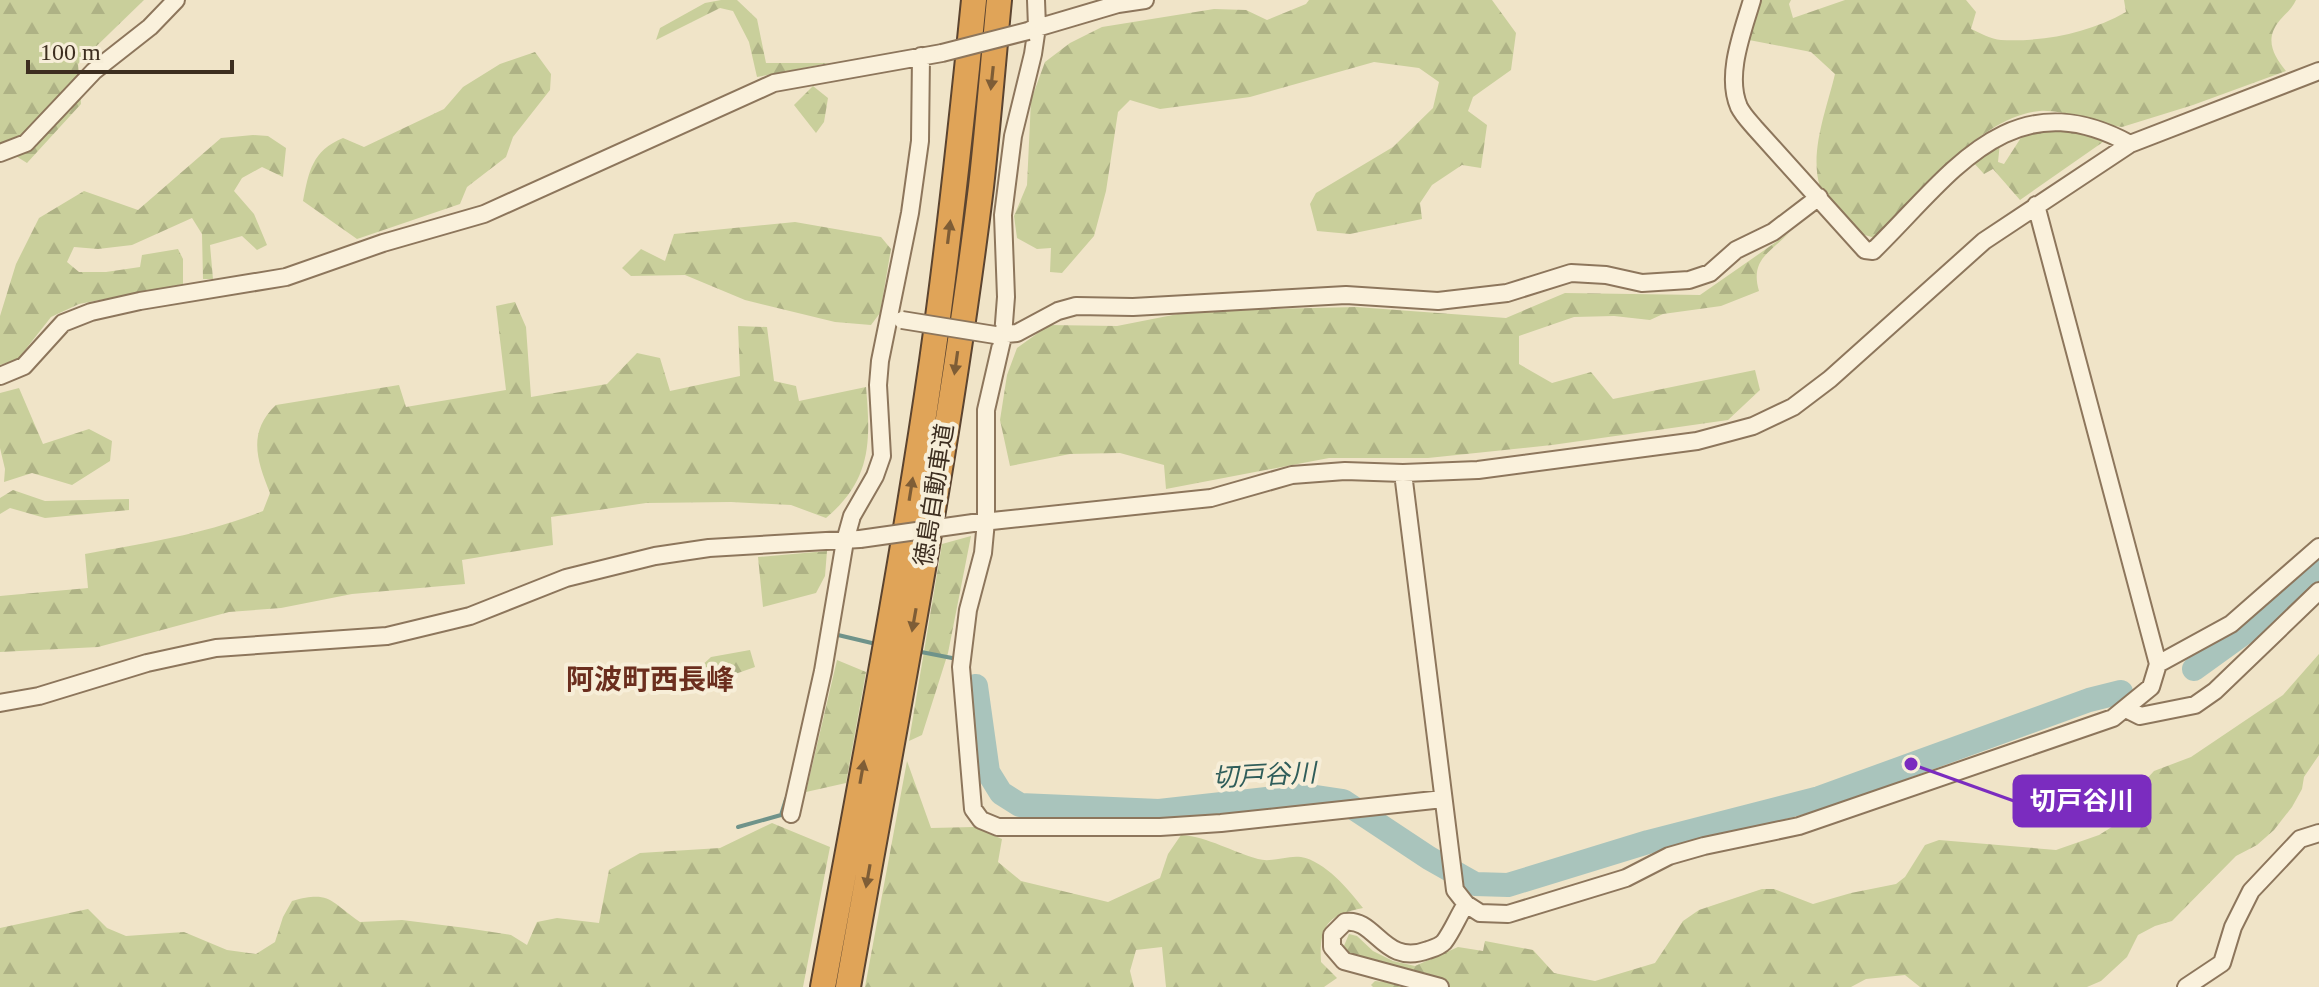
<svg xmlns="http://www.w3.org/2000/svg" width="2319" height="987" viewBox="0 0 2319 987" font-family="'Times New Roman','Noto Sans JP',serif">
<style>
.forest{fill:url(#forest-firs)}
.lines{fill:none;stroke-linecap:round;stroke-linejoin:round}
.stream{stroke:#6f938a;stroke-width:4}
.river{stroke:#a9c4bc;stroke-width:24}
.minor-casing{stroke:#8d765c;stroke-width:20}
.highway-casing{stroke:#5b4430;stroke-width:28}
.minor{stroke:#faf1dc;stroke-width:16}
.highway{stroke:#e0a458;stroke-width:24}
.minor-bridge-casing{stroke:#8d765c;stroke-width:20;stroke-linecap:butt}
.minor-bridge{stroke:#faf1dc;stroke-width:16}
.oneway{fill:#7e5d36}
.labels{text-anchor:middle;stroke-width:8;stroke-linejoin:round;paint-order:stroke}
.street-label{font-size:24px;fill:#3d2e20;stroke:#f7eed8}
.water-label{font-size:26px;font-style:italic;fill:#2f5d5a;stroke:#f7eed8}
.quarter-label{font-size:28px;font-weight:bold;fill:#6b2e1e;stroke:#f7eed8}
.leader{fill:none;stroke:#7b2cbf;stroke-width:3}
.callout-dot{fill:#7b2cbf;stroke:#f7eed8;stroke-width:3}
.callout{fill:#7b2cbf;stroke:#7b2cbf;stroke-width:3}
.callout-label{font-size:26px;text-anchor:middle;font-weight:bold;fill:#fff}
</style>
<defs>
<pattern id="forest-firs" width="22" height="20" patternUnits="userSpaceOnUse" patternTransform="scale(2)"><rect width="22" height="20" fill="#c9cf9b"/><path d="M5 1l3.5 6h-7zM16 11l3.5 6h-7z" fill="#aeb285"/></pattern>
</defs>
<rect width="100%" height="100%" fill="#f0e4c8"/>
<!-- forest -->
<path class="forest" d="M0,0h144l-66,64 3,40 -54,59 -27,-17z
M721,0h16l20,19 9,44h63l-72,14 -8,-35 -16,-31 -13,-3 -64,32 4,-12 45,-25z
M1309,0h183l24,33 -5,37 -38,27 -5,14 19,14 -6,43 -19,-3 -30,20 -12,18 2,16 -72,15 -33,-3 -7,-27 6,-11 77,-46 40,-39 6,-26 -20,-14 -45,-6 -124,35 -90,12 -30,-9 -12,12 -12,79 -12,45 -32,37 -12,-1 1,-24 -14,1 -20,-11 -3,-22 13,-31 4,-85 14,-38 25,-19 32,-16 112,-18 32,1 21,10 39,-16z
M1759,0h32l-2,4 4,14 52,-18h121l10,12 -5,17c9,4 20,10 30,11 43,2 88,-7 125,-28l-2,-12h172c-4,9 -10,13 -16,20 -16,19 -7,35 6,51l-93,34 -71,22 -29,-4 -2,11 12,8 -83,58 -27,-31 -9,5 -12,-13 28,-18 -2,19 6,2 20,-31 50,-2 3,-16c-12,-1 -26,-5 -37,-4 -58,4 -127,86 -165,127l-17,-5 -38,-46c-11,-35 7,-79 15,-113l-24,-22 -62,-12 -2,-3z
M535,52l16,22 -1,16 -37,47 -7,20 -39,30 -7,17 -103,35 -54,-38c6,-30 9,-50 40,-63l21,9 80,-38 19,-22 37,-23z
M813,86l15,12 -4,24 -8,11 -22,-28z
M253,135l15,1 18,12 -3,29 -21,-10 -20,11 -8,13 20,23 13,31 -10,5 -15,-14 -32,9 3,34h-10l-1,-45 -10,-16 -60,27 -34,4 -24,-2 -7,15 12,10h27l34,-5 2,-12 36,-6 5,10v25l-104,20 -28,13 -33,42 -18,6v-49l16,-52 23,-46 45,-27 54,19 83,-72z
M795,222l86,15 10,12 -11,64 -9,12 -36,-3 -90,-22 -60,-25 -54,1 -9,-8 19,-19 24,12 9,-27z
M1789,233c-20,20 -39,27 -30,58l-38,15 -58,8 -13,6 -36,-4 -40,1 -55,19v28l33,19 39,-11 22,27 142,-29 5,20 -32,30 -176,25 -124,13h-99l-163,31 -2,-24 -44,-12 -50,1 -60,12 -10,-46 7,-45 10,-27 32,-23 68,1 76,-15 163,-4 150,11 59,-25 135,2z
M515,302l11,25 5,70 76,-13 30,-31 23,5 10,33 70,-15 -2,-50 29,1 7,54 22,5 3,15 67,-14c5,56 5,93 -40,131l-35,-13 -60,-3 -85,1 -95,14 2,28 -91,15 3,24 -113,10 -71,14 -52,4 -131,35 -98,5v-56l88,-8 -3,-34c60,-11 121,-20 178,-43l7,-18c-13,-32 -23,-61 6,-88l123,-20 7,22 100,-17 -10,-84z
M19,388l24,56 46,-15 23,12 -2,20 -38,24 -40,-12 -28,9 1,-13 -5,-21v-55z
M13,490l32,11 84,-2v11l-84,8 -35,-10 -10,6v-16z
M971,536l-23,117 -26,82 -13,6 33,-197z
M827,551l-2,25 -9,17 -53,14 -5,-50z
M750,650l5,17 -48,17 -24,-1 28,-26z
M2319,654v101l-15,22 -2,12 -10,18 -18,23 -17,15 -21,11 -64,65 -17,5 -17,9 -11,22 -26,24 -14,6h-167l-15,-12 -39,4 -15,8h-478l-2,-2 4,-4 32,3 11,-10 -69,-21 -6,-5 6,-14 8,2 16,15 20,10 22,5 43,-19 25,4 2,-10 48,9 21,23 41,8 60,-18 28,-42 16,-11 63,-21h12l39,15 38,-11 45,-9 9,-7 20,-32 14,-5 117,10 43,-15 32,-20 9,-11 2,-20 12,-13 37,-14 92,-62z
M837,660l29,12 -20,111 -40,9z
M907,761l24,67 43,-1 28,12 -4,23 23,19 87,21 52,-24 8,-24 13,-19c28,2 51,17 77,24 14,4 29,-4 43,-2 24,4 48,33 62,51 -35,7 -44,17 -42,54l16,16 -13,9h-158l-4,-40 -26,3 -6,21 4,16h-269z
M772,823l58,24 -27,140h-803v-59l88,-19 19,19 19,8 58,-4 43,18 29,4 19,-12 8,-25 9,-16c39,-11 38,1 68,21l42,-2 64,8 45,7 16,10 10,-23 20,-4 42,5 10,-53 31,-17 80,-5z"/>
<g class="lines">
<!-- stream -->
<path class="stream" d="M838,635l38,9
M916,651l36,7
M738,827l43,-12 5,-16"/>
<!-- river -->
<path class="river" d="M2194,669l68,-49 57,-54
M976,686l12,86 13,21 19,12 139,6 144,-16 40,6 86,57 46,26 33,1 140,-43 171,-44 270,-98 32,-8"/>
<defs>
<path id="minor" d="M1036,0l1,27 -4,27 -20,82 -10,79 3,82 -3,39 -17,74v111l-3,32 -15,57 -7,57 12,142 8,11 17,7h162l61,-4 222,-24
M1752,0c-9,31 -27,75 -13,107 4,8 11,15 16,21l110,122 8,1c77,-75 137,-173 257,-107
M1030,30l88,-26 27,-4
M0,153l26,-10 68,-72 56,-44 26,-27
M995,335l22,-2 41,-22 18,-5 57,1 213,-12 92,6 69,-8 64,-20 35,2 36,8 47,-3 21,-7 26,-23 37,-18 46,-35
M0,376l24,-10 39,-43 28,-11 49,-11 146,-24 97,-34 101,-29 290,-131 168,-30
M1403,473l52,417 11,14 14,9 28,1 118,-36 43,-22 35,-10 95,-20 314,-108 38,-31 7,-23 -122,-459
M973,523l238,-25 81,-23 53,-4 58,2 75,-3 219,-29 56,-15 40,-19 37,-28 154,-138 146,-97 189,-73
M2158,664l73,-40 88,-77
M0,703l39,-7 108,-33 69,-15 171,-12 83,-20 96,-38 89,-22 54,-8 151,-9
M2126,709l14,7 55,-11 20,-14 104,-100
M791,814l32,-143 22,-130 7,-25 23,-40 7,-20 -4,-71 2,-24 30,-148 10,-72 1,-85
M1440,987l-96,-26 -12,-14v-12l13,-13c31,-5 38,45 83,28 6,-2 11,-3 16,-8 9,-12 14,-26 22,-38
M2186,987l36,-24 11,-36 18,-36 49,-52 19,-6"/>
<path id="highway" d="M823,987c38,-208 79,-417 109,-626 17,-120 30,-241 42,-361
M848,987c47,-266 100,-532 133,-800 7,-62 12,-125 18,-187"/>
</defs>
<!-- minor casing -->
<use href="#minor" class="minor-casing"/>
<!-- highway casing -->
<use href="#highway" class="highway-casing"/>
<!-- minor -->
<use href="#minor" class="minor"/>
<!-- highway -->
<use href="#highway" class="highway"/>
<defs>
<path id="minor-bridge" d="M942,53l86,-22
M902,320l93,15
M860,539l113,-16"/>
</defs>
<!-- minor-bridge casing -->
<use href="#minor-bridge" class="minor-bridge-casing"/>
<!-- minor-bridge -->
<use href="#minor-bridge" class="minor-bridge"/>
</g>
<!-- one-way arrows -->
<defs><path id="oneway-solid" d="M-6-.8H1V-3.2L6.5 0L1 3.2V.8H-6Z" transform="scale(2)"/></defs>
<g class="oneway">
<use href="#oneway-solid" transform="translate(992 78) rotate(96)"/>
<use href="#oneway-solid" transform="translate(949 232) rotate(-83)"/>
<use href="#oneway-solid" transform="translate(956 363) rotate(98)"/>
<use href="#oneway-solid" transform="translate(911 489) rotate(-81)"/>
<use href="#oneway-solid" transform="translate(914 620) rotate(100)"/>
<use href="#oneway-solid" transform="translate(862 772) rotate(-80)"/>
<use href="#oneway-solid" transform="translate(868 876) rotate(100)"/>
</g>
<g class="labels">
<!-- street labels -->
<g class="street-label">
<text transform="translate(934 495) rotate(-81)" y="8">徳島自動車道</text>
</g>
<!-- water labels -->
<g class="water-label">
<text transform="translate(1264 775) rotate(-3)" y="9">切戸谷川</text>
</g>
<!-- quarter labels -->
<g class="quarter-label">
<text x="650" y="689">阿波町西長峰</text>
</g>
</g>
<!-- callouts -->
<path class="leader" d="M1911 764L2014 801"/>
<circle class="callout-dot" cx="1911" cy="764" r="8"/>
<rect class="callout" x="2014" y="776" width="136" height="50" rx="8"/>
<g class="callout-label">
<text x="2082" y="810">切戸谷川</text>
</g>
<!-- scale -->
<path d="M28 60v12h204v-12" fill="none" stroke="#3d2e20" stroke-width="4"/>
<text x="40" y="60" font-size="24" fill="#3d2e20" stroke="#f7eed8" stroke-width="6" paint-order="stroke">100 m</text>
</svg>
